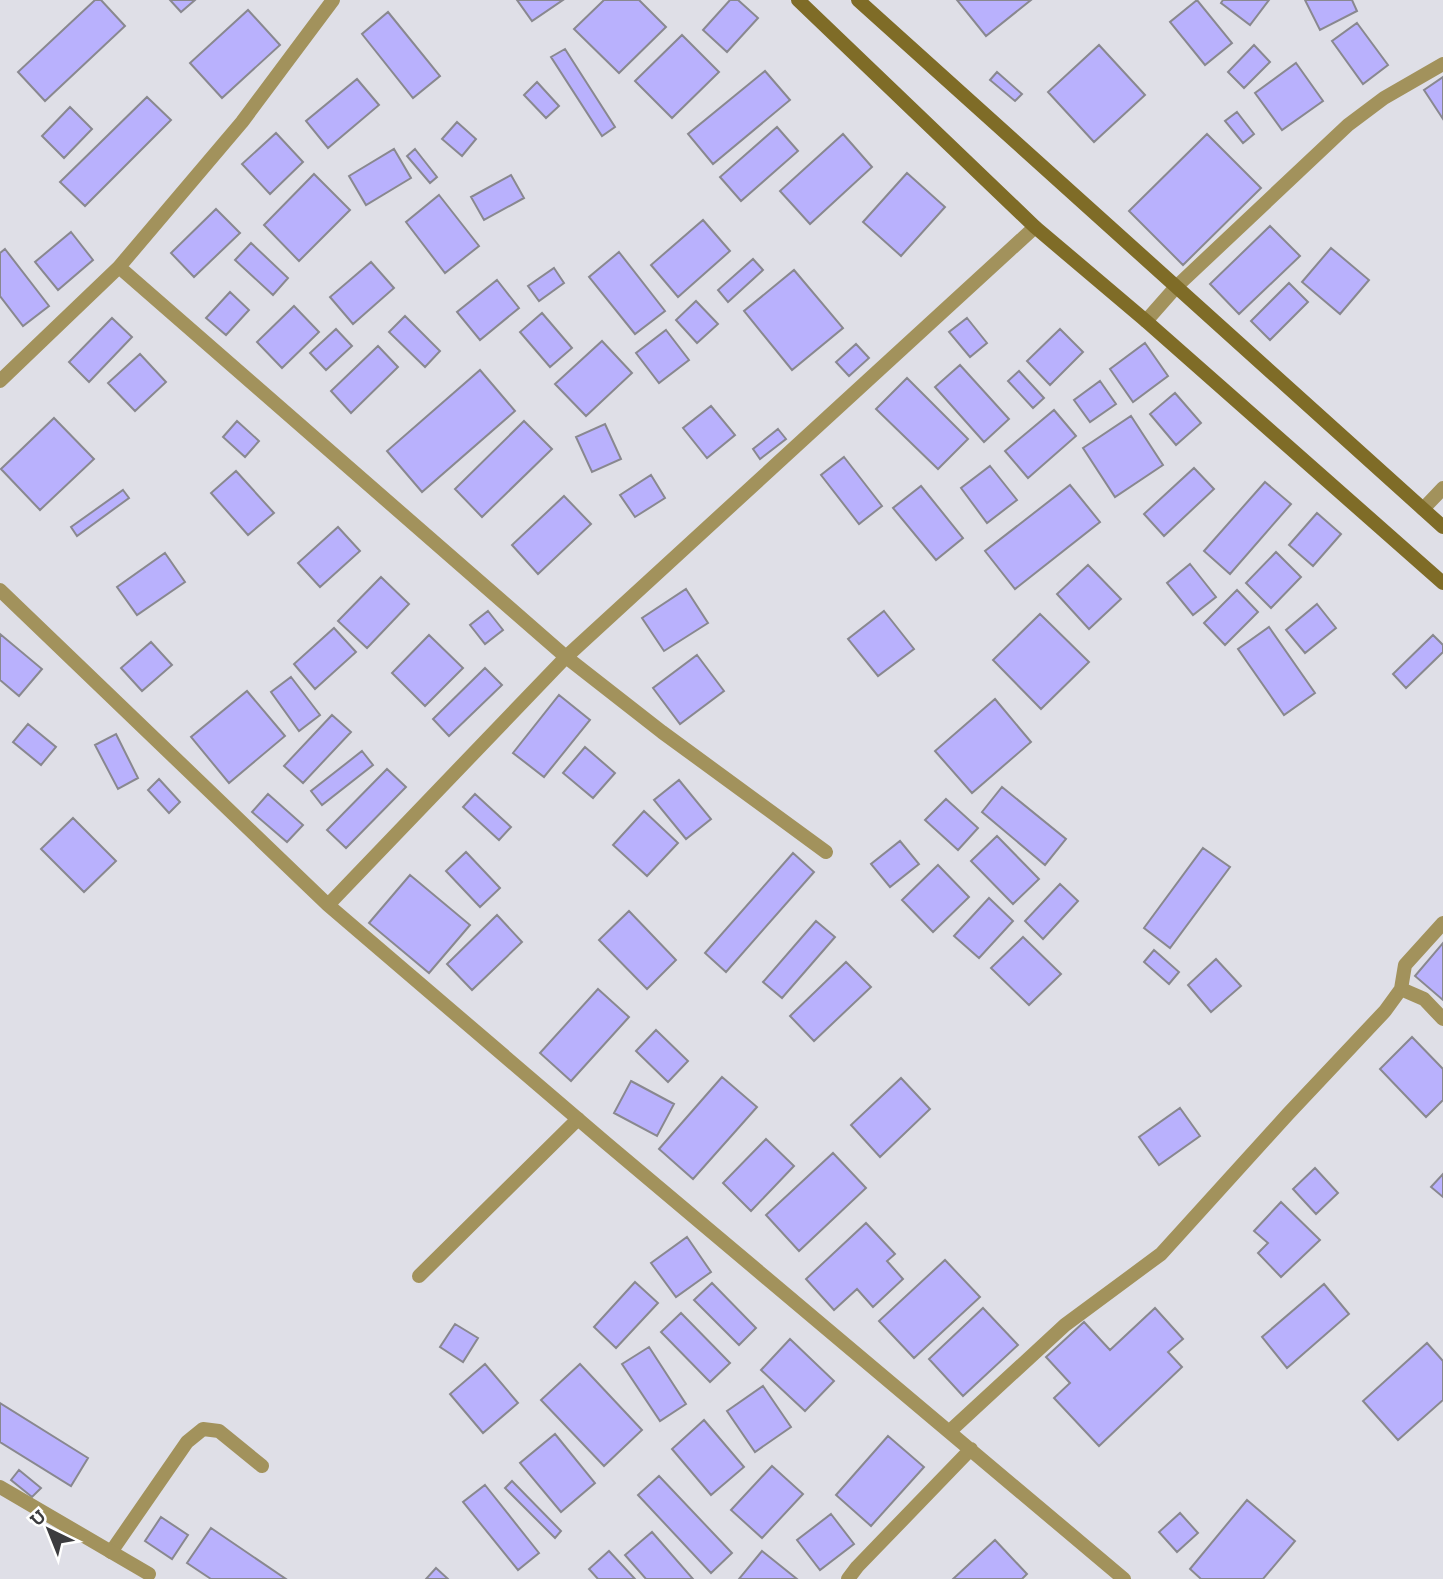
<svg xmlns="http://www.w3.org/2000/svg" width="1443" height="1579" viewBox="0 0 1443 1579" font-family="'Zilla Slab',serif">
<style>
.building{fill:#b9b1fd;stroke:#89888f;stroke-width:2}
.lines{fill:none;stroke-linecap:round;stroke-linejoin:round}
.lane{stroke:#a2925c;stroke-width:14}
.street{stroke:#a2925c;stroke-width:14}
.secondary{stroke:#7f6c27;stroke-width:14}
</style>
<rect width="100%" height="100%" fill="#dfdfe7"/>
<!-- building -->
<path class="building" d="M95,0h6l24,26 -80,75 -27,-29z
M170,0h25l-14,12z
M517,0h46l-31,21z
M604,0h35l27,27 -47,46 -45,-44z
M730,0h8l20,18 -31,34 -24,-22z
M957,0h74l-45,36z
M1197,0l35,43 -27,22 -35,-43z
M1223,0h46l-19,25 -29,-22z
M1305,0h47l5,11 -37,19z
M248,10l32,35 -58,53 -32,-35z
M388,12l52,64 -27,22 -51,-64z
M1357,23l31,42 -25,19 -31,-43z
M682,35l37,37 -47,46 -37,-37z
M1099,45l46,50 -51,47 -46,-50z
M1254,45l16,17 -26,26 -16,-16z
M565,49l50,78 -13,9 -51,-79z
M1296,63l27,38 -41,29 -27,-37z
M765,71l25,29 -77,64 -25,-30z
M997,72l25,22 -7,7 -25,-21z
M1443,77v42l-19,-29z
M357,79l22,26 -51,43 -22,-27z
M537,82l22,24 -13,12 -22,-23z
M147,97l24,23 -86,86 -25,-24z
M70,107l22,22 -28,29 -22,-22z
M1237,112l17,22 -11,9 -18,-22z
M457,122l19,17 -14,17 -20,-17z
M777,127l21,24 -57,50 -21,-24z
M276,133l27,29 -33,32 -28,-30z
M843,134l29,33 -62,57 -30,-33z
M1207,134l54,54 -78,77 -54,-54z
M394,149l17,29 -45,27 -17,-29z
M415,149l22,28 -7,6 -23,-27z
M907,173l38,34 -44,49 -38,-34z
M314,174l36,36 -51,51 -35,-36z
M511,175l13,23 -40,22 -13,-23z
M439,195l40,51 -34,27 -39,-51z
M216,209l24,24 -46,44 -23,-24z
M703,220l27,31 -52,46 -27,-32z
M1270,226l30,30 -61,58 -29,-30z
M71,232l22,28 -35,30 -23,-28z
M251,243l37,35 -15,17 -38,-35z
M1331,248l38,32 -29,34 -38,-32z
M5,249l44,57 -26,20 -23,-30v-43z
M619,252l46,59 -30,23 -46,-57z
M753,259l10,11 -35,32 -10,-12z
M371,262l23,26 -41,36 -23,-27z
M554,268l10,15 -25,18 -11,-15z
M794,270l49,58 -51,42 -48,-59z
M497,280l22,28 -39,32 -23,-28z
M1289,283l19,19 -38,38 -19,-19z
M230,292l19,18 -23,25 -20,-17z
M696,301l22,23 -21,19 -21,-23z
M294,306l25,26 -37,36 -25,-26z
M542,313l30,35 -22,19 -30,-35z
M405,316l35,35 -15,16 -36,-35z
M112,318l20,19 -43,45 -20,-20z
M967,318l20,25 -17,14 -21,-25z
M336,329l16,17 -26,24 -16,-17z
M1060,329l23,23 -33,33 -23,-24z
M666,330l23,30 -30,23 -23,-30z
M602,341l30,32 -46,43 -31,-32z
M1145,343l23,33 -35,26 -23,-33z
M856,344l13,14 -20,18 -13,-14z
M378,346l20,21 -47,46 -20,-22z
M140,354l26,28 -31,29 -27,-28z
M960,365l49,54 -25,23 -49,-55z
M480,370l35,41 -93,81 -35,-41z
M1019,371l25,27 -11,10 -25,-27z
M907,378l61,61 -30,30 -62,-60z
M1100,381l16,23 -26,18 -16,-22z
M1175,393l26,30 -25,22 -26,-31z
M711,406l24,29 -28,23 -24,-30z
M1054,410l22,26 -48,42 -23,-27z
M1131,416l32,49 -48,32 -32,-49z
M54,418l40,41 -54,51 -39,-41z
M237,421l22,20 -14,16 -22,-20z
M524,421l28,28 -70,68 -27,-28z
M605,424l16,35 -29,13 -16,-35z
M778,429l8,10 -26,20 -7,-10z
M844,457l38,49 -23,18 -38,-49z
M990,466l27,34 -30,23 -26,-35z
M1194,468l20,21 -50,47 -20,-22z
M236,471l38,42 -26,22 -37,-42z
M651,475l14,23 -30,19 -15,-22z
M1265,482l26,22 -61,70 -26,-23z
M1070,485l30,37 -85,67 -30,-38z
M921,486l42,52 -27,22 -43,-52z
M123,490l6,8 -52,38 -6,-9z
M564,496l27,28 -53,50 -26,-29z
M1317,513l24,21 -28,32 -24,-21z
M338,527l22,24 -40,36 -22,-24z
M1276,552l25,25 -30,31 -25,-25z
M165,553l20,29 -48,33 -20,-28z
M1190,564l26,33 -23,18 -26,-32z
M1088,565l33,34 -32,30 -32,-35z
M381,577l28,27 -42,44 -29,-27z
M686,589l22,34 -44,28 -22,-33z
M1237,590l21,22 -33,33 -21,-22z
M1317,604l19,24 -31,25 -19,-23z
M488,611l15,19 -18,14 -15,-19z
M884,611l30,38 -36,27 -30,-37z
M1040,614l49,48 -48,47 -48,-49z
M1269,627l46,66 -31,22 -46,-66z
M334,628l22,24 -41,37 -21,-25z
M0,634l42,35 -23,27 -19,-16z
M429,635l34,33 -38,38 -33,-33z
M1433,635l10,10v7l-37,36 -13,-14z
M151,642l21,23 -30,26 -21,-23z
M697,655l27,36 -44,33 -27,-36z
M485,668l17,17 -53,51 -16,-17z
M291,677l29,38 -21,16 -28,-39z
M247,691l38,45 -56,47 -38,-46z
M559,695l31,25 -46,57 -31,-24z
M995,699l36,43 -59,51 -37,-42z
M332,715l19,17 -48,51 -19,-17z
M28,724l28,23 -15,18 -28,-23z
M116,734l22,44 -20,11 -23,-44z
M585,747l30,26 -22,25 -30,-25z
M362,751l11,14 -51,40 -11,-14z
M387,769l19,18 -60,61 -19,-18z
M159,779l21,23 -11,11 -21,-23z
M679,780l32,39 -25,20 -32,-39z
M1002,787l64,52 -21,26 -63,-53z
M268,794l35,31 -16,17 -35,-30z
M475,794l36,33 -12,13 -36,-33z
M946,799l32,29 -20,22 -33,-30z
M644,811l34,32 -31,33 -34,-31z
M73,818l43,43 -32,31 -43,-43z
M997,836l42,43 -26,25 -42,-43z
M900,841l19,23 -29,23 -19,-23z
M1203,848l27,19 -60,81 -26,-20z
M466,852l34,36 -20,19 -34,-36z
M793,853l21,19 -88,100 -21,-19z
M938,865l31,32 -36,35 -31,-32z
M410,875l60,50 -41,48 -60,-50z
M1060,884l18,17 -35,38 -18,-18z
M989,898l24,23 -34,37 -25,-22z
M629,911l47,49 -29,29 -48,-49z
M497,915l25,27 -50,48 -25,-26z
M816,921l19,16 -53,61 -19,-16z
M1023,937l38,37 -32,31 -38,-37z
M1443,943v57l-28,-24z
M1154,950l25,22 -10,12 -25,-22z
M1216,959l25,27 -30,26 -23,-27z
M846,962l25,25 -57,54 -24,-25z
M598,989l31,28 -58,64 -31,-28z
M656,1030l32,31 -20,21 -32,-31z
M1412,1037l31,32v31l-17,17 -46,-48z
M722,1077l35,30 -64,72 -34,-30z
M901,1078l29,31 -50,48 -29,-32z
M631,1081l43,23 -17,32 -43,-23z
M1180,1108l20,28 -41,29 -20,-28z
M766,1139l28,27 -43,45 -28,-28z
M833,1153l33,35 -67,63 -33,-36z
M1315,1168l23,25 -22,21 -23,-25z
M1443,1174v23l-12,-10z
M1281,1202l39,38 -39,37 -23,-24 10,-10 -14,-12z
M866,1223l29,31 -8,7 16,18 -30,28 -16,-18 -23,21 -28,-31z
M687,1237l24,35 -35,25 -25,-34z
M945,1260l35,37 -66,61 -35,-37z
M635,1282l23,21 -42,45 -22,-21z
M712,1283l44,45 -17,17 -45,-45z
M1324,1284l25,30 -62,54 -25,-31z
M983,1308l35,37 -55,51 -34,-37z
M1155,1308l28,31 -15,13 14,15 -83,79 -45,-48 16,-15 -24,-26 38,-35 26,28z
M681,1313l49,50 -20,19 -49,-50z
M455,1324l23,14 -15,24 -23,-15z
M790,1339l44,42 -29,30 -44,-41z
M1427,1343l16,18v39l-45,40 -35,-39z
M649,1347l37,57 -26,17 -38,-57z
M485,1364l33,39 -35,30 -33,-39z
M580,1364l62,66 -38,36 -63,-66z
M763,1386l28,41 -36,25 -28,-41z
M0,1403l88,55 -17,28 -71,-44z
M704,1420l40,47 -33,28 -39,-46z
M555,1434l40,49 -34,29 -41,-49z
M888,1436l36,31 -53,59 -35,-31z
M772,1466l31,28 -41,44 -31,-28z
M19,1470l22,18 -9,9 -21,-17z
M659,1476l73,77 -21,20 -73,-78z
M512,1481l49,50 -6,7 -50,-50z
M485,1485l54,68 -21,17 -55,-68z
M1247,1500l48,41 -32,38h-62l-11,-10z
M1180,1513l18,20 -21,19 -18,-20z
M831,1514l23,30 -34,26 -23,-30z
M161,1517l27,18 -16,24 -27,-18z
M211,1528l75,51h-75l-24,-16z
M652,1532l41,47h-47l-21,-24z
M995,1540l32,34 -5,5h-69z
M609,1551l26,28h-37l-9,-10z
M762,1551l35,28h-58z
M436,1568l12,11h-22z"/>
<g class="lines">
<!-- lane -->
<path class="lane" d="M419,1276l159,-157
M111,1552l76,-110 16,-13 16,2 43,35"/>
<!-- street -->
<path class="street" d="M1146,321l30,-34 172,-162 36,-27 59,-34
M0,381l119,-114 123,-145 91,-122
M1423,509l20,-21
M0,590l328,315 238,-248 -447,-390
M826,852l-164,-120 -96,-75 469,-430
M328,905l278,238 518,436
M1401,989l23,10 19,20
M950,1431l115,-106 96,-71 127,-140 97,-103 16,-22 4,-24 38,-42
M0,1487l149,87
M848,1579l9,-12 114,-118"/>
<!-- secondary -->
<path class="secondary" d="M798,0l237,227 111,94 297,262
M858,0l585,527"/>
</g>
<!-- north arrow -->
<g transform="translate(49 1530) rotate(317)" stroke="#ffffff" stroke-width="5" paint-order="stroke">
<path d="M0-5L12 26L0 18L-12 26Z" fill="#3c3c3f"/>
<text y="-10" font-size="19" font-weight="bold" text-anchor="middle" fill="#3c3c3f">U</text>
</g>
</svg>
